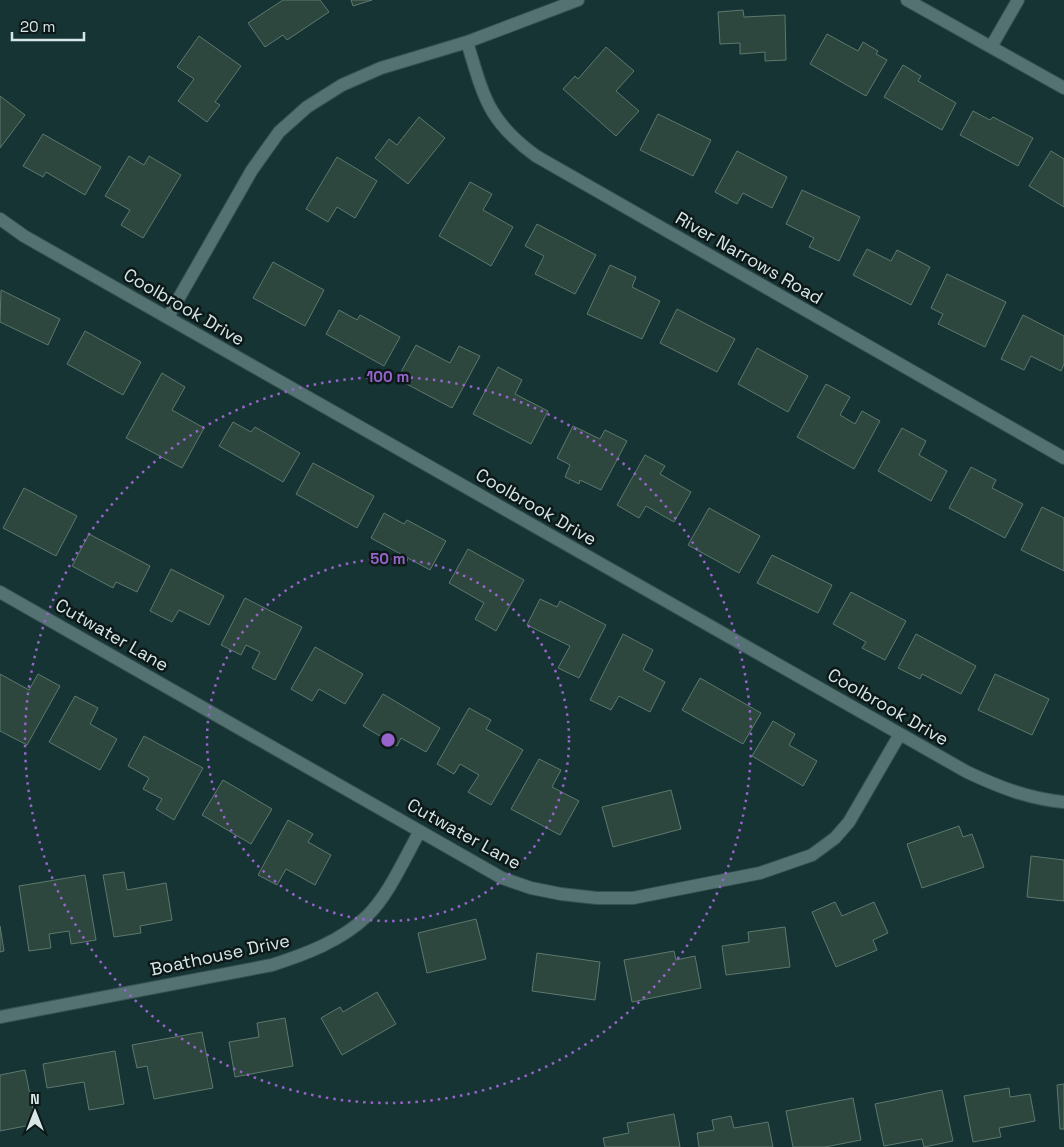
<svg xmlns="http://www.w3.org/2000/svg" width="1064" height="1147" viewBox="0 0 1064 1147" font-family="'Space Grotesk',sans-serif">
<style>
.building{fill:#2e473e;stroke:#5d786e}
.lines{fill:none;stroke-linecap:round;stroke-linejoin:round}
.minor-casing{stroke:#385151;stroke-width:14}
.minor{stroke:#547272;stroke-width:12}
.ring{fill:none;stroke:#9764cb;stroke-width:2.5;stroke-dasharray:2.5 5}
.labels{text-anchor:middle;stroke-width:5;stroke-linejoin:round;paint-order:stroke}
.street-label{font-size:18px;fill:#d7e7e7;stroke:#0d1919}
.centre{fill:#9764cb;stroke:#0d1919;stroke-width:2.5}
.ring-label{font-size:15px;text-anchor:middle;font-weight:bold;fill:#9764cb;stroke:#0d1919;stroke-width:5;stroke-linejoin:round;paint-order:stroke}
</style>
<rect width="100%" height="100%" fill="#173434"/>
<!-- building -->
<path class="building" d="M283,0h37l9,12 -42,28 -4,-5 -18,12 -17,-24z
M351,0h21l-19,6z
M743,10l1,7 41,-2 1,45 -21,1v-9l-25,2v-11l-20,1 -2,-32z
M827,34l31,17 5,-9 15,9 -2,3 11,6 -21,36 -56,-32z
M199,36l42,30 -26,36 5,3 -13,17 -29,-21 16,-22 -17,-12z
M606,47l28,24 -18,20 23,20 -23,25 -53,-47 12,-13 3,3z
M903,65l18,11 -3,5 38,22 -14,27 -58,-33z
M0,96l25,19 -25,33z
M973,111l17,9 3,-3 40,21 -15,28 -58,-31z
M658,114l53,26 -18,36 -53,-26z
M419,117l26,21 -37,46 -33,-26 14,-19 8,6z
M43,134l58,33 -16,28 -39,-23 -3,5 -20,-11z
M737,151l50,26 -15,31 -29,-15 -6,11 -22,-12z
M1051,151l13,8v48l-35,-21z
M129,156l15,9 5,-9 32,19 -38,63 -22,-13 9,-15 -25,-14z
M337,157l40,24 -22,37 -18,-11 -9,15 -22,-13z
M470,182l22,12 -9,16 30,17 -22,39 -52,-30z
M802,190l58,27 -21,44 -30,-14 5,-9 -28,-14z
M537,224l59,31 -21,39 -40,-20 9,-18 -19,-10z
M867,249l24,12 6,-11 33,17 -19,38 -58,-30z
M273,262l51,28 -19,36 -52,-28z
M610,265l26,12 -4,10 28,14 -18,38 -55,-25z
M947,274l59,28 -21,45 -47,-23 5,-10 -12,-6z
M1,290l59,29 -12,26 -48,-23z
M677,309l58,30 -18,33 -57,-29z
M339,310l18,10 3,-5 40,22 -16,29 -58,-32z
M1023,315l41,21v28l-3,7 -30,-15 -7,14 -23,-11z
M85,331l56,31 -18,33 -56,-31z
M416,345l34,18 9,-17 21,10 -28,52 -55,-29z
M757,348l51,28 -20,36 -50,-28z
M498,367l24,13 -7,14 33,17 -17,33 -58,-30z
M162,373l23,14 -13,23 32,18 -22,40 -56,-30z
M826,384l24,13 -10,18 15,9 7,-13 18,10 -26,48 -57,-32z
M233,422l18,10 4,-5 45,26 -17,29 -64,-36z
M573,426l27,13 5,-9 22,11 -26,49 -21,-10 -1,4 -14,-7 5,-12 -13,-7z
M902,428l24,13 -7,14 28,16 -16,30 -53,-30z
M645,455l20,11 -5,8 31,18 -17,30 -28,-16 -7,12 -22,-13z
M313,463l61,33 -17,32 -61,-34z
M971,467l25,13 -4,8 31,16 -18,34 -56,-30z
M24,488l53,28 -21,40 -53,-28z
M1042,507l22,11v53l-43,-21z
M709,508l51,28 -21,37 -51,-28z
M384,513l20,11 3,-4 39,21 -16,29 -59,-32z
M89,534l61,32 -13,26 -21,-10 -3,6 -41,-22z
M468,549l56,31 -28,51 -21,-12 9,-16 -35,-20z
M772,555l60,30 -14,28 -61,-30z
M171,569l53,27 -15,29 -30,-15 -7,12 -22,-11z
M851,592l55,29 -21,39 -23,-12 4,-6 -33,-18z
M245,598l57,29 -27,53 -23,-12 8,-16 -14,-7 -5,10 -20,-10z
M540,599l17,8 3,-6 46,24 -27,53 -21,-10 12,-22 -43,-21z
M623,634l30,16 -10,20 22,12 -15,30 -31,-16 -8,14 -21,-10z
M916,634l60,32 -15,28 -39,-20 -2,5 -22,-11z
M315,647l48,27 -18,30 -26,-15 -7,12 -21,-12z
M0,674l29,16 9,-16 22,12 -33,59 -27,-14z
M995,674l54,25 -17,36 -54,-25z
M700,678l61,35 -18,31 -61,-34z
M383,694l57,34 -14,24 -25,-14 -4,8 -34,-20z
M75,696l23,12 -8,16 27,15 -17,31 -51,-28z
M469,708l22,12 -5,9 37,21 -32,55 -23,-13 11,-17 -19,-11 -6,10 -17,-10z
M773,721l22,13 -6,11 28,16 -14,25 -51,-30z
M144,736l59,32 -29,52 -18,-11 6,-10 -19,-10 6,-11 -21,-12z
M539,759l22,11 -9,17 27,14 -19,34 -49,-26z
M223,780l49,29 -21,35 -49,-29z
M671,790l10,39 -68,18 -11,-40z
M288,820l25,14 -5,8 23,13 -16,30 -29,-16 -9,16 -19,-10z
M959,826l4,11 9,-3 12,33 -62,21 -15,-44z
M1031,856l33,4v41l-37,-4z
M124,872l3,18 39,-7 6,37 -32,6 1,7 -27,4 -11,-62z
M85,875l11,65 -25,4 -2,-13 -20,3 2,14 -22,3 -10,-65z
M835,902l7,14 32,-14 14,31 -15,7 4,10 -41,17 -24,-55z
M476,919l10,40 -59,14 -9,-40z
M0,926l4,25 -4,1z
M785,927l5,40 -64,8 -4,-29 27,-4 -1,-10z
M674,951l2,9 19,-4 6,32 -69,14 -8,-42z
M537,953l63,9 -5,38 -63,-9z
M377,992l19,32 -54,31 -21,-37 19,-11 3,5z
M285,1018l8,48 -58,11 -6,-35 30,-5 -2,-14z
M202,1032l11,56 -59,11 -7,-33 -10,2 -5,-23z
M115,1051l9,53 -35,6 -5,-28 -37,6 -4,-24z
M25,1070l11,54 -36,7v-56z
M1064,1084v45h-4l-3,-44z
M1009,1088l1,9 20,-3 5,27 -36,7 2,9 -28,5 -9,-46z
M942,1090l11,51 -29,6 -2,-8 -38,7 -9,-42z
M853,1098l8,42 -36,7h-32l-7,-36z
M674,1114l6,33h-75l-2,-9 26,-5 -2,-10z
M731,1116l3,12 34,-6 5,25h-74l-2,-14 17,-3 -2,-10z"/>
<g class="lines">
<defs>
<path id="minor" d="M907,0l157,88
M467,42c17,55 20,78 69,114l528,302
M991,47l27,-47
M0,219l24,17 943,536c32,15 62,27 97,30
M168,317l84,-147 27,-38 28,-25 35,-22 39,-17 86,-26 111,-42
M0,592l502,286 29,10 30,6 36,4h36l127,-25 52,-18 23,-17 14,-16 51,-88
M0,1017l272,-52c34,-11 69,-24 95,-49 22,-21 38,-59 53,-85"/>
</defs>
<!-- minor casing -->
<use href="#minor" class="minor-casing"/>
<!-- minor -->
<use href="#minor" class="minor"/>
</g>
<!-- distance rings -->
<g class="ring">
<circle cx="388" cy="740" r="181"/>
<circle cx="388" cy="740" r="363"/>
</g>
<g class="labels">
<!-- street labels -->
<g class="street-label">
<text transform="translate(749 258) rotate(30)" y="6">River Narrows Road</text>
<text transform="translate(184 307) rotate(30)" y="6">Coolbrook Drive</text>
<text transform="translate(536 507) rotate(30)" y="6">Coolbrook Drive</text>
<text transform="translate(112 635) rotate(30)" y="6">Cutwater Lane</text>
<text transform="translate(888 707) rotate(30)" y="6">Coolbrook Drive</text>
<text transform="translate(464 834) rotate(29)" y="6">Cutwater Lane</text>
<text transform="translate(220 955) rotate(-12)" y="6">Boathouse Drive</text>
</g>
</g>
<circle cx="388" cy="740" r="8" class="centre"/>
<g class="ring-label">
<text x="388" y="382">100 m</text>
<text x="388" y="564">50 m</text>
</g>
<!-- north arrow -->
<g transform="translate(35 1112)" stroke="#0d1919" stroke-width="4" paint-order="stroke">
<path d="M0-4L9 19L0 12L-9 19Z" fill="#d7e7e7"/>
<text y="-8" font-size="14" font-weight="bold" text-anchor="middle" fill="#d7e7e7">N</text>
</g>
<!-- scale -->
<path d="M12 32v8h72v-8" fill="none" stroke="#d7e7e7" stroke-width="2.5"/>
<text x="20" y="32" font-size="15" fill="#d7e7e7" stroke="#0d1919" stroke-width="4" paint-order="stroke">20 m</text>
</svg>
